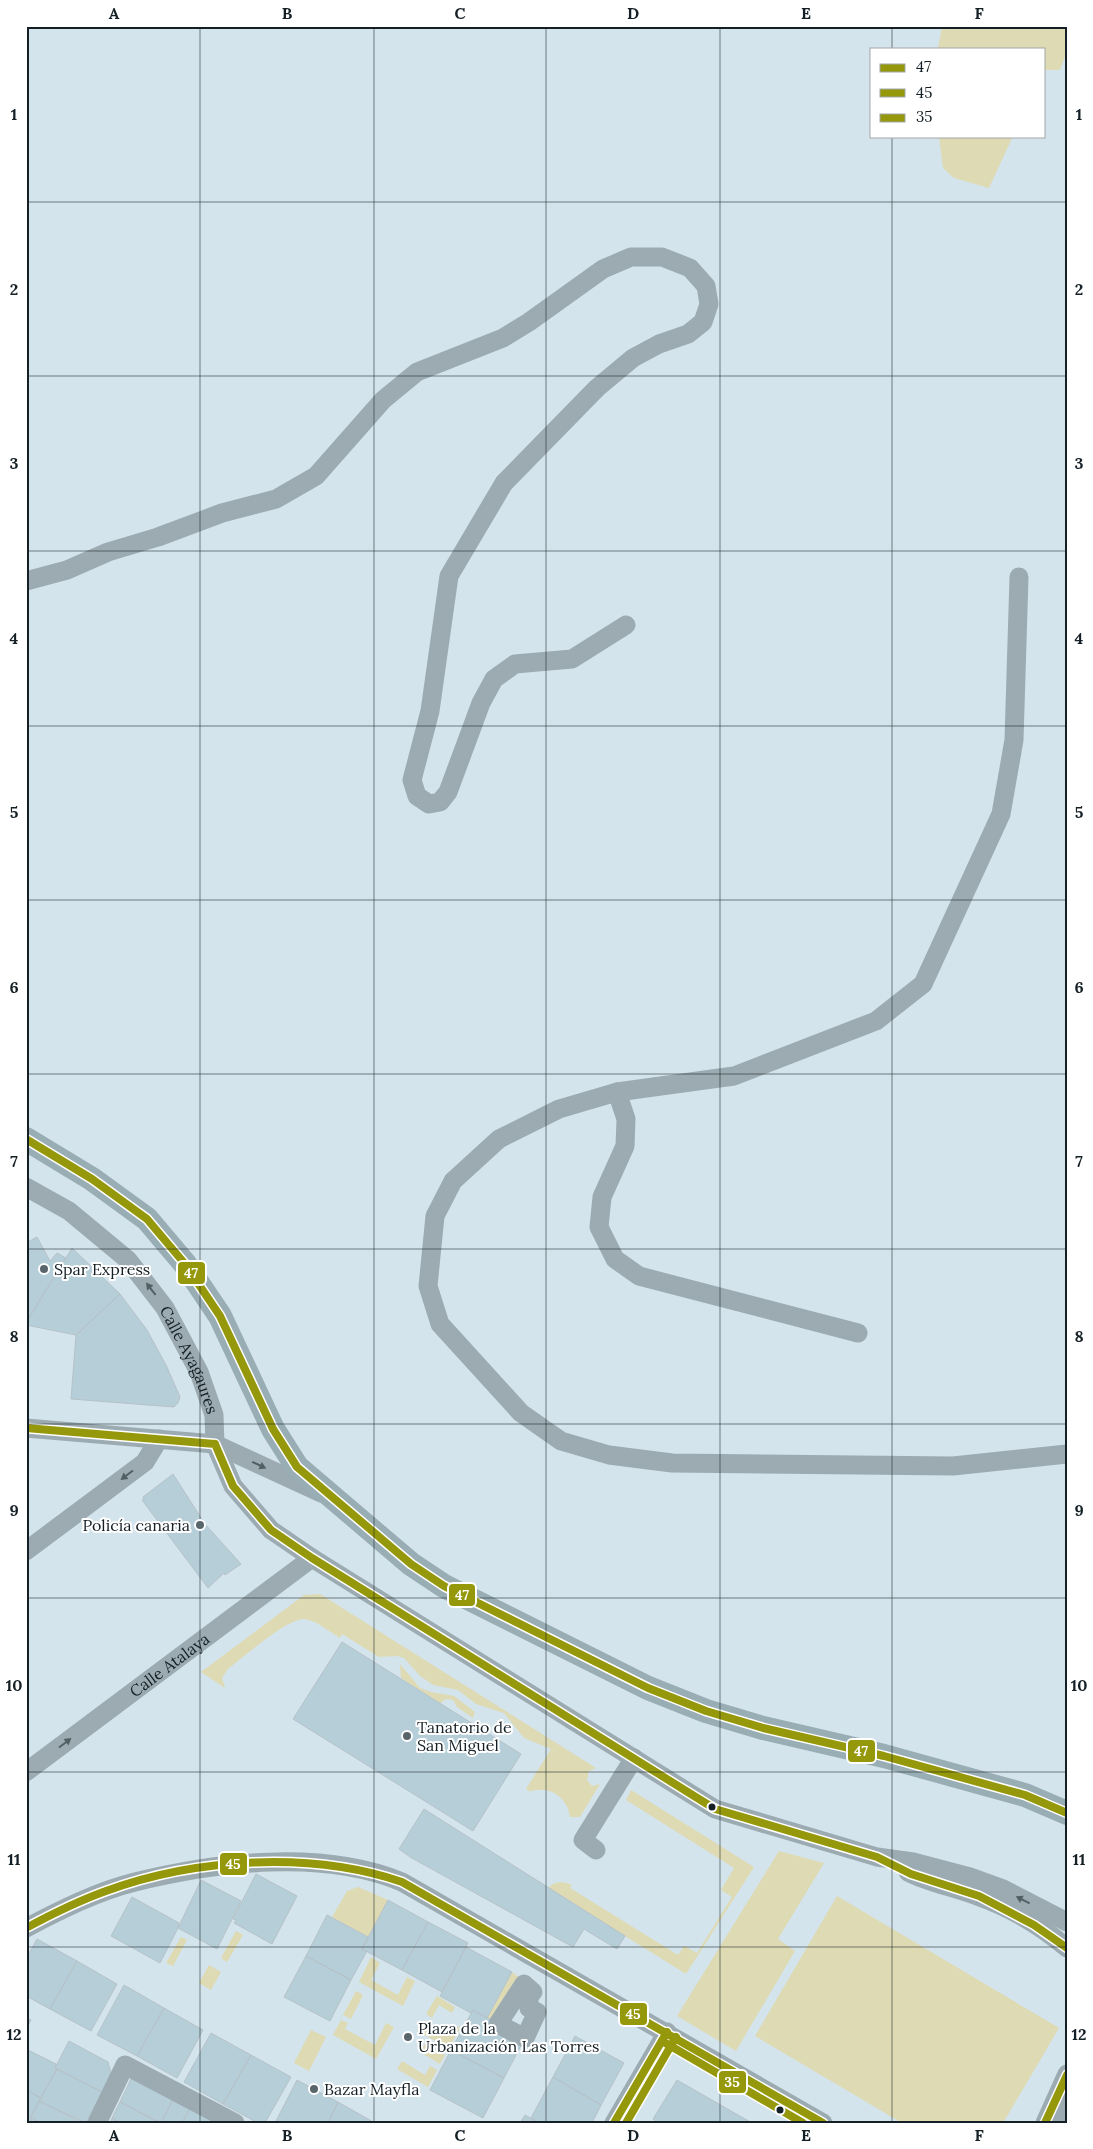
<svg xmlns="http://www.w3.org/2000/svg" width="1093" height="2149" viewBox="0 0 1093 2149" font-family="Lora,serif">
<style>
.green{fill:#dedab3}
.building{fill:#b5ced8;stroke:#b6c2c8}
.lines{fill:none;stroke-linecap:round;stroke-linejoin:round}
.minor{stroke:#9cabb2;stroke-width:19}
.major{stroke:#99adb5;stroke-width:24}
.bus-1-casing{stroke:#fff;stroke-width:11}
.bus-2-casing{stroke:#fff;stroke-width:11}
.bus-3-casing{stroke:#fff;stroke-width:11}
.bus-1{stroke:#95980b;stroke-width:8}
.bus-2{stroke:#95980b;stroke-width:8}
.bus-3{stroke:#95980b;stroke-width:8}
.oneway{fill:#525f65}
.grid{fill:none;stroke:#152026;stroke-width:1;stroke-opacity:0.55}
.poi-dot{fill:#58656b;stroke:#fff;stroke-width:2}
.bus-dot{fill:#152026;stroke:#fff;stroke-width:2}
.labels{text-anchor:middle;stroke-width:4;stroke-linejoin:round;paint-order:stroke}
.poi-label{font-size:16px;fill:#152026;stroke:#fff;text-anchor:start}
.street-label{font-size:16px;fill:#152026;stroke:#fff}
.line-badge{stroke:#fff;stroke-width:2}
.badge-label{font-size:14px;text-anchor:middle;font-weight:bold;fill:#fff}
.neatline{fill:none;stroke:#152026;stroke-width:2}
.grid-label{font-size:16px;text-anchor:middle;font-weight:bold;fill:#152026}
</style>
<rect width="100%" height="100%" fill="#d4e4ec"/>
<!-- green -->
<path class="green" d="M942,26h125v25l-7,19h-16v-21h-106z
M939,136h74l-24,52 -35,-10 -11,-10z
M320,1594l276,174 -7,3 -2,9 5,6 8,-2 -20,33h-10c-2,-17 -16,-29 -33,-27 -6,0 -6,3 -11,-1l25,-40 -27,-11 -20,-25 -28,-9 -18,-14 -25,-5 -13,-9 -16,-18 -7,-2 -18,1 -37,-23 -2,4c-10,-6 -23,-17 -35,-19 -17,-2 -62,39 -77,50l-6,9 3,10 -24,-16 103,-77z
M400,1664l20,24 11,4 23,4 21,16 -2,6 -16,-11 -4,-7 -7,-1 -6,4 -39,-25z
M631,1790l123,77 -68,107 -138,-86c7,-7 15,-7 24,-3l-2,3 108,67 6,-9 13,7 35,-56 -11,-7 13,-22 -108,-68z
M779,1851l45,12 -46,76 17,12 -59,100 -59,-35z
M358,1887l30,13 -20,37 -36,-20 15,-26z
M837,1896l222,132 -56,95h-101l-147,-87z
M236,1931l7,4 -16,27 -6,-4z
M181,1937l6,3 -14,26 -7,-3z
M371,1957l9,6 -9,17 27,15 9,-18 8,4 -12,25 -44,-24z
M209,1965l12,7 -10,18 -12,-7z
M512,1972l7,5 -21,47 -11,-6z
M356,1991l7,4 -12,24 -8,-4z
M437,1996l18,11 -3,6 -13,-8 -7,13 -6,-4z
M341,2020l7,3 -3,6 30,16 11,-22 8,4 -18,32 -43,-24z
M421,2022l25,13 7,-11 7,4 -11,20 -32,-17z
M311,2030l15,7 -17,34 -15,-8z
M425,2044l20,11 -5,9 -20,-12z
M402,2061l23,14 5,-9 7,4 -9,17 -31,-18z"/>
<!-- building -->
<path class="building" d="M37,1237l13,24 7,-8 9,5 -39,63 -1,-78z
M72,1248l48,46 -44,41 -50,-10 1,-4z
M120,1294l27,36 19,35 14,32 -2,6 -4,4 -103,-8 5,-64z
M173,1474l32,50 36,40 -16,11 -1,-2 -16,15 -66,-88 2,-1 -1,-2z
M342,1642l179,112 -48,77 -180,-112z
M424,1809l201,127 -8,13 -33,-20 -11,18 -163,-90 -11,-8z
M256,1874l41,22 -25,48 -38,-21 2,-3 -3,-1z
M201,1880l40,21 -24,48 -39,-21z
M132,1897l47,26 -1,5 -18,35 -49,-27z
M388,1900l40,22 -26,48 -40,-21z
M327,1915l41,22 -6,12 5,2 -16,29 -45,-24z
M428,1922l40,21 -26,49 -40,-22z
M37,1939l40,22 -27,48 -24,-13v-37z
M466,1947l46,25 -25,46 -14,-8 -2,3 -31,-17z
M306,1956l45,24 -21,41 -46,-24z
M77,1961l40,23 -26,47 -41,-22z
M124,1985l40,23 -27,48 -40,-21z
M164,2008l39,22 -26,48 -40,-22z
M473,2010l52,28 -21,40 -53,-28z
M26,2018l5,2 -5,9z
M211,2033l40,22 -28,49 -39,-22z
M575,2036l49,27 -23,42 -48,-28z
M69,2041l39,21 3,11 -9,19 -47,-24z
M26,2049l30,15 -1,4 2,1 -16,29 -15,-8z
M451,2050l53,28 -21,40 -53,-28z
M251,2055l40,22 -26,46h-7l-35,-19z
M57,2069l45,23 -16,31 -47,-22z
M553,2077l48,28 -9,18h-52l-9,-5z
M131,2079l44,16 -14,28 -41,-21z
M297,2080l41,22 -10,21h-53z
M677,2080l75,43h-94l-5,-4z
M26,2090l15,8 -10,19v6h-5z
M175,2095l17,9 -10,19h-21z
M39,2101l44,22h-42l-10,-6z
M120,2102l40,21h-39l-9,-5z
M338,2102l37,21h-47z
M192,2104l24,19h-34z
M525,2115l15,8h-20z
M31,2117l10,6h-10z
M112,2118l9,5h-11z"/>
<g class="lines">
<!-- minor -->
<g class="minor">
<path d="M1019,577l-5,163 -13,74 -78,170 -47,37 -142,55 -117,16 -58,17 -60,30 -46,42 -18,35 -7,70 12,38 81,89 40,28 48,14 63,8 281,3 114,-12"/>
<path d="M26,581l41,-11 41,-18 50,-15 64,-24 54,-14 40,-23 67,-76 34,-28 86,-34 26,-16 74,-53 28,-12h31l28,11 16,18 3,18 -6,18 -15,12 -29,10 -26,14 -36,30 -93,95 -55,93 -19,135 -18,69 5,16 12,8 11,-2 8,-10 33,-89 13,-24 21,-15 57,-5 54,-34"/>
<path d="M617,1092l9,27 -1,27 -23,51 -3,30 16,32 24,17 219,57"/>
<path id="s1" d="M26,1187l43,24 59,49 37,48 34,64 15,43 1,29 18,42 38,44 41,28 403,251 162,48 36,5 57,15 33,12 64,33"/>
<path d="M26,1428l189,16 106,49"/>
<path d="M26,1551l119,-89 14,-23"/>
<path id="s2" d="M26,1772l286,-214"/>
<path d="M596,1850l-13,-10 51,-82"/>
<path d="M908,1872c21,11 46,15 69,24 32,11 64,30 90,52"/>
<path d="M26,1928c34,-18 72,-37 109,-46 81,-20 188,-33 267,0l421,241"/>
<path d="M524,1984l9,8 -4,4v12l8,4 -12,26 -27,-14z"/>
<path d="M97,2123l28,-58 110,58"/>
<path d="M614,2123l53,-91"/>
<path d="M1045,2123l22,-49"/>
<path d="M1058,2123l9,-16"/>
</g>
<!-- major -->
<path class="major" d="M26,1139l66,40 55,40 38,45 35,52 53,113 24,38 114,97 33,22 204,102 58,23 57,17 121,28 141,39 42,18"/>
<defs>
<path id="bus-1" d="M26,1139l66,40 55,40 38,45 35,52 53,113 24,38 114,97 33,22 204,102 58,23 57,17 121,28 141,39 42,18
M26,1428l189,16
M215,1444l18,42 38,44 41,28 403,251 162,48 34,17 68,22 55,29 33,23
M1045,2123l22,-48"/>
<path id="bus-2" d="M26,1928c26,-14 52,-27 80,-37 90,-33 205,-40 296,-9l421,241
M614,2123l53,-91"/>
<path id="bus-3" d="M662,2041l141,82
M626,2123l50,-86"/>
</defs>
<!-- bus-1 casing -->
<use href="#bus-1" class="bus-1-casing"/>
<!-- bus-2 casing -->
<use href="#bus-2" class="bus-2-casing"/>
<!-- bus-3 casing -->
<use href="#bus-3" class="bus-3-casing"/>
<!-- bus-1 -->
<use href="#bus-1" class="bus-1"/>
<!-- bus-2 -->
<use href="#bus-2" class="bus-2"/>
<!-- bus-3 -->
<use href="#bus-3" class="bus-3"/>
</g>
<!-- one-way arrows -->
<defs><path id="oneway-solid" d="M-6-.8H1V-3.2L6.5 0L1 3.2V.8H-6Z" transform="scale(1.25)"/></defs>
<g class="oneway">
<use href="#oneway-solid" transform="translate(151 1289) rotate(-128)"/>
<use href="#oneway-solid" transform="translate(259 1465) rotate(25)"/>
<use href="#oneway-solid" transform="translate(127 1475) rotate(143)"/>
<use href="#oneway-solid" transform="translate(65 1743) rotate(-37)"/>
<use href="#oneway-solid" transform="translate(1023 1900) rotate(-153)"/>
</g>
<!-- grid -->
<path class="grid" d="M200,26v2097M374,26v2097M546,26v2097M720,26v2097M892,26v23M892,136v1987M26,202h1041M26,376h1041M26,551h1041M26,726h1041M26,900h1041M26,1074h1041M26,1249h1041M26,1424h1041M26,1598h1041M26,1772h1041M26,1947h1041"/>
<!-- markers -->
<g class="poi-dot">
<circle cx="44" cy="1269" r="5"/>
<circle cx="200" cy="1525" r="5"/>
<circle cx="407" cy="1736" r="5"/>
<circle cx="408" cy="2037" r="5"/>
<circle cx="314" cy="2089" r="5"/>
</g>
<g class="bus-dot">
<circle cx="712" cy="1807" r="4.5"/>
<circle cx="780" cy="2110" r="4.5"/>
</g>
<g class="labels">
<!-- poi labels -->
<g class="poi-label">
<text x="54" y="1275">Spar Express</text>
<text x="190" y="1531" text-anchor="end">Policía canaria</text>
<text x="417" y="1733">Tanatorio de<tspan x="417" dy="18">San Miguel</tspan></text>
<text x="418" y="2034">Plaza de la<tspan x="418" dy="18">Urbanización Las Torres</tspan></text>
<text x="324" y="2095">Bazar Mayfla</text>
</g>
<!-- street labels -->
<g class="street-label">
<text dy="6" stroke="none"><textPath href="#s1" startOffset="244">Calle Ayagaures</textPath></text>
<text dy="6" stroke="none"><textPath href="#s2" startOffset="179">Calle Atalaya</textPath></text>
</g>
</g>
<g class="line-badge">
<rect x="177" y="1261" width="29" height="24" rx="5" fill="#95980b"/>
<rect x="448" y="1583" width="28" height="24" rx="5" fill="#95980b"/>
<rect x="847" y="1739" width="29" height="24" rx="5" fill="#95980b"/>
<rect x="219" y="1852" width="29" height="24" rx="5" fill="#95980b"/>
<rect x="619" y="2002" width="29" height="24" rx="5" fill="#95980b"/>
<rect x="718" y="2070" width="29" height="24" rx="5" fill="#95980b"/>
</g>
<g class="badge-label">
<text x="191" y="1278">47</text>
<text x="462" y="1600">47</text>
<text x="861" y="1756">47</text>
<text x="233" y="1869">45</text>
<text x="633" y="2019">45</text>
<text x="732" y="2087">35</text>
</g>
<!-- border -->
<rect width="1093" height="2149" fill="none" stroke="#ffffff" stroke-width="55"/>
<!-- legend -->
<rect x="870" y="48" width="175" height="90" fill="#ffffff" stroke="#a1a6a8"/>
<rect x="880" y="64" width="25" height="8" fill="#95980b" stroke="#a1a6a8"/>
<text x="916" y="72" font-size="15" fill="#152026">47</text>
<rect x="880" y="89" width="25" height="8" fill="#95980b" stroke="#a1a6a8"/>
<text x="916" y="98" font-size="15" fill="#152026">45</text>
<rect x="880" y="114" width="25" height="8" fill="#95980b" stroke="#a1a6a8"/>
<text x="916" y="122" font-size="15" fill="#152026">35</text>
<rect x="28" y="28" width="1038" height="2094" class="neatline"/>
<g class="grid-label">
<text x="114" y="19">A</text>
<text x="287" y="19">B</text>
<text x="460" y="19">C</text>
<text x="633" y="19">D</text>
<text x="806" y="19">E</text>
<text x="979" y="19">F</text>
<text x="14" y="120">1</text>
<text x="1079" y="120">1</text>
<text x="14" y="295">2</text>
<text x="1079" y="295">2</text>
<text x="14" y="469">3</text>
<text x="1079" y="469">3</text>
<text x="14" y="644">4</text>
<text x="1079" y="644">4</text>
<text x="14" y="818">5</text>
<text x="1079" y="818">5</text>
<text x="14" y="993">6</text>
<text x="1079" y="993">6</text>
<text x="14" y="1167">7</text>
<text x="1079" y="1167">7</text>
<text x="14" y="1342">8</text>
<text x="1079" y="1342">8</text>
<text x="14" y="1516">9</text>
<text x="1079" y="1516">9</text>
<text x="14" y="1691">10</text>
<text x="1079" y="1691">10</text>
<text x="14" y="1865">11</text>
<text x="1079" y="1865">11</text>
<text x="14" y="2040">12</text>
<text x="1079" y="2040">12</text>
<text x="114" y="2141">A</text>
<text x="287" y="2141">B</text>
<text x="460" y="2141">C</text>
<text x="633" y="2141">D</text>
<text x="806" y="2141">E</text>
<text x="979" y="2141">F</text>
</g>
</svg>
